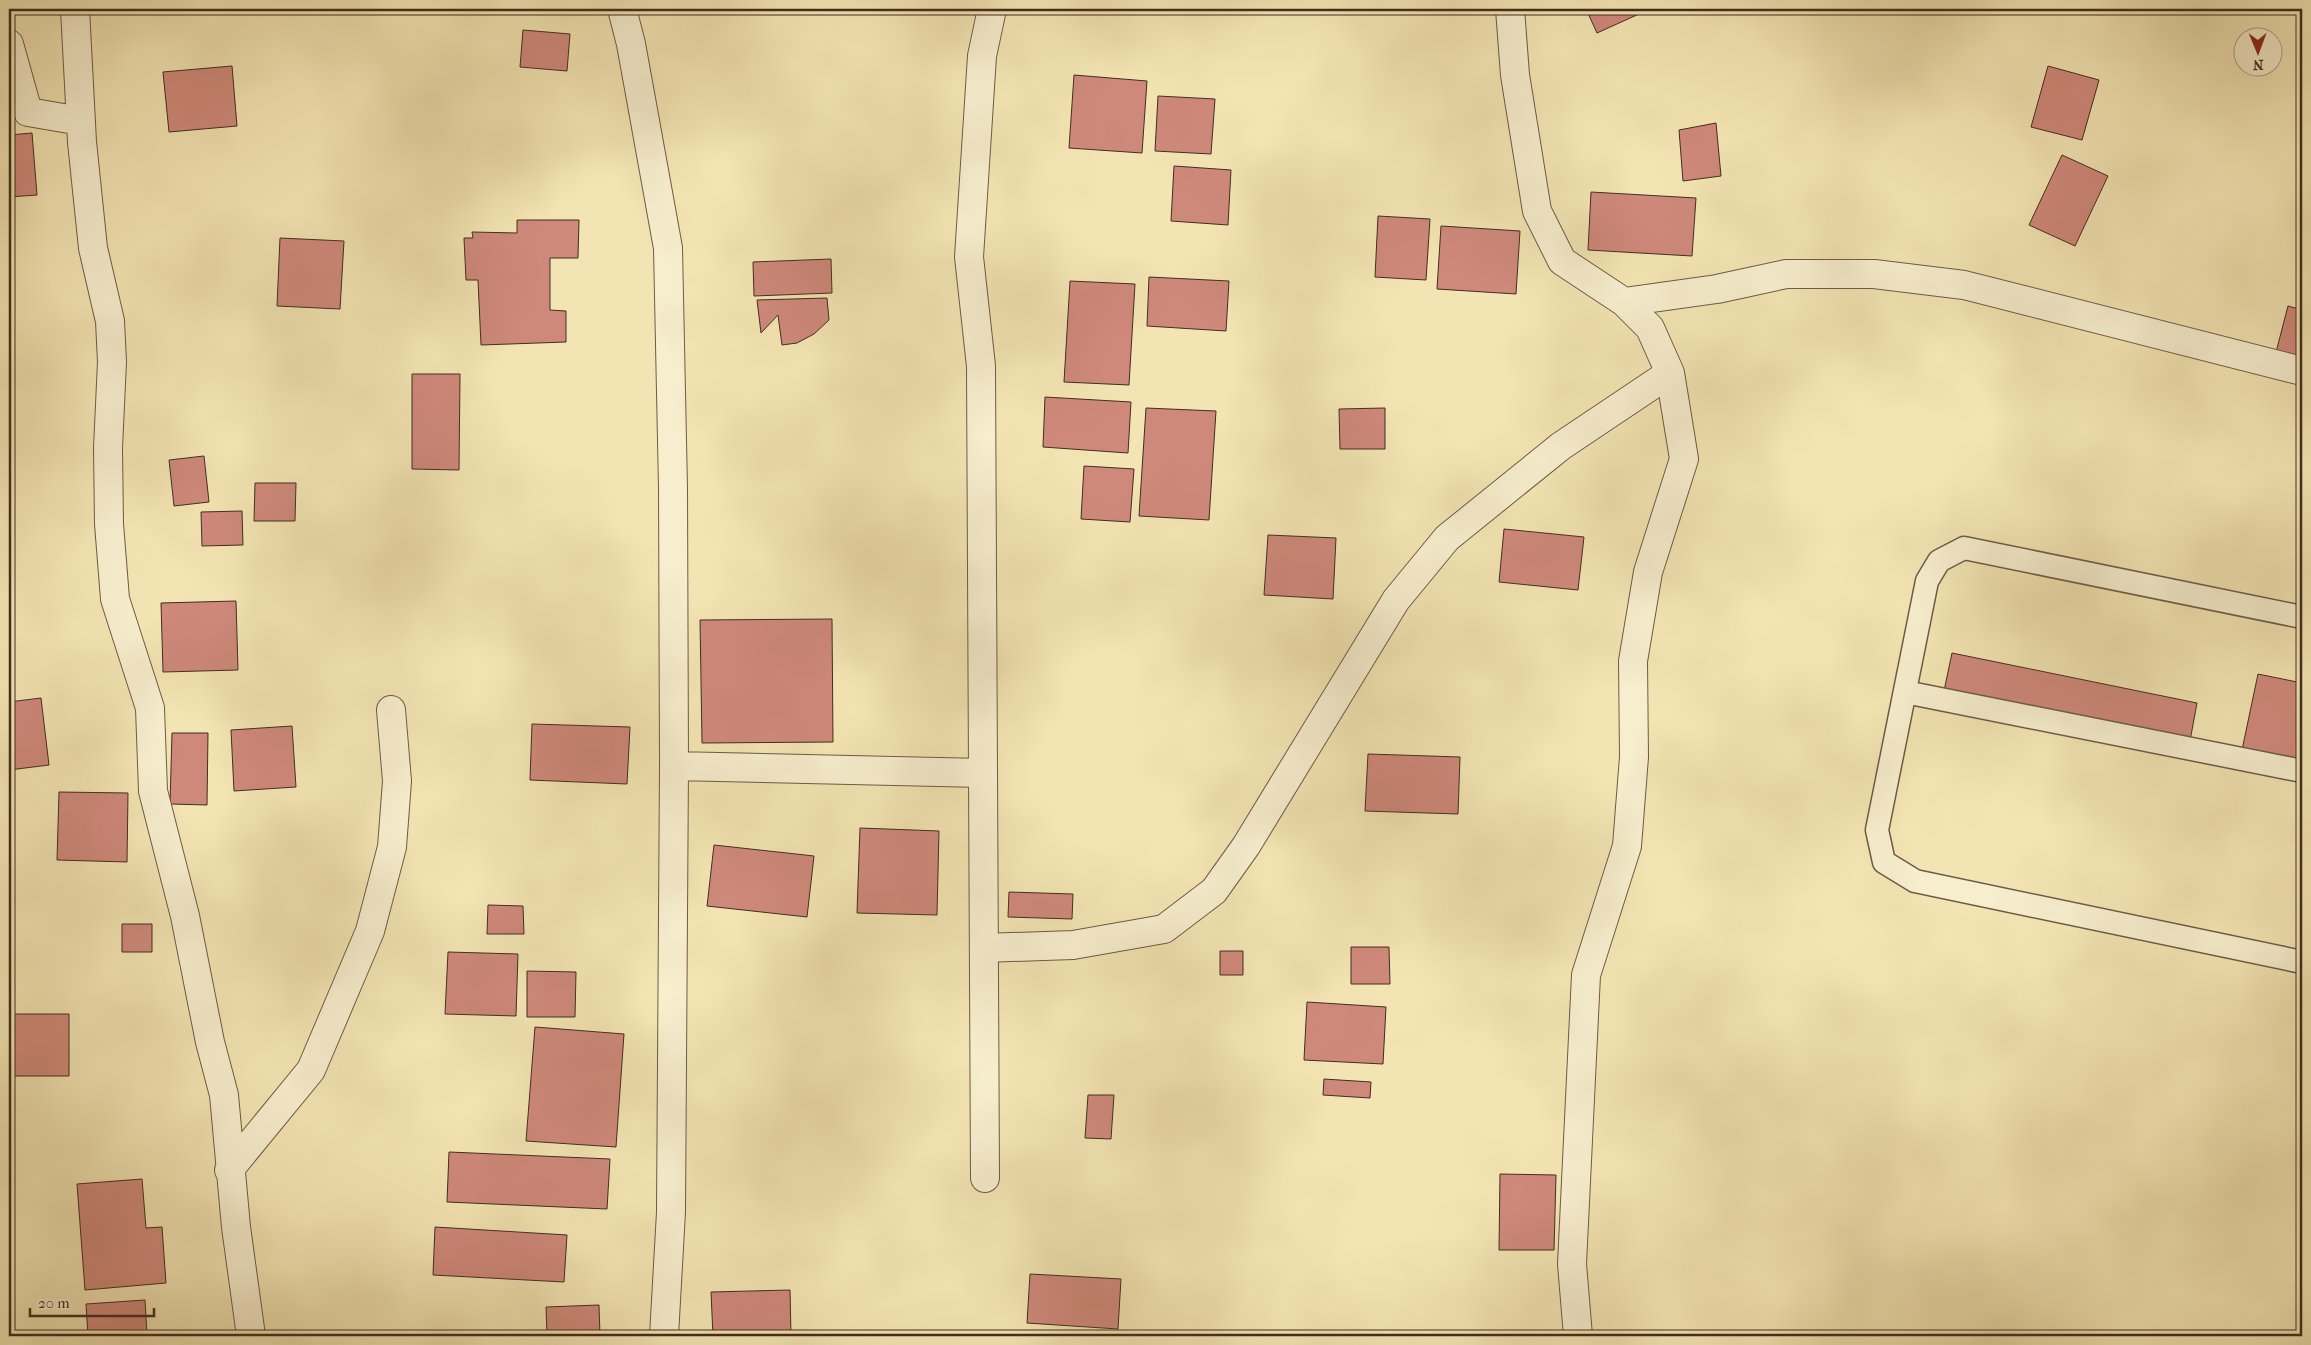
<svg xmlns="http://www.w3.org/2000/svg" width="2311" height="1345" viewBox="0 0 2311 1345" font-family="'IM FELL French Canon',serif">
<style>
.building{fill:#cf897b;stroke:#412d21}
.lines{fill:none;stroke-linecap:round;stroke-linejoin:round}
.service-casing{stroke:#6e5b46;stroke-width:25}
.minor-casing{stroke:#6e5b46;stroke-width:30}
.service{stroke:#f7eece;stroke-width:22}
.minor{stroke:#f7eece;stroke-width:28}
</style>
<rect width="100%" height="100%" fill="#f3e5b3"/>
<filter id="stains"><feTurbulence type="fractalNoise" baseFrequency=".004" numOctaves="4"/><feColorMatrix values="0 0 0 0 .2 0 0 0 0 .09 0 0 0 0 .02 0 0 0 .5 -.17"/></filter>
<radialGradient id="worn" r=".72"><stop offset=".6" stop-color="#630" stop-opacity="0"/><stop offset="1" stop-color="#630" stop-opacity=".3"/></radialGradient>
<!-- building -->
<path class="building" d="M1586,9h64l-53,24z
M523,30l47,4 -3,37 -47,-4z
M232,66l5,60 -68,6 -6,-60z
M2048,66l51,14 -17,60 -51,-13z
M1074,75l73,6 -5,72 -73,-5z
M1158,96l57,3 -4,55 -56,-3z
M1716,123l5,53 -38,5 -4,-51z
M32,133l5,62 -28,2v-62z
M2062,155l46,21 -33,70 -46,-21z
M1174,166l57,4 -3,55 -57,-4z
M1591,192l105,6 -4,58 -104,-6z
M1378,216l52,3 -4,61 -51,-3z
M517,220h62l-1,38h-28v52l16,1v31l-85,3 -3,-65h-12l-2,-42h9l-1,-6 45,1z
M1441,226l79,5 -4,63 -79,-5z
M280,238l64,3 -4,68 -63,-3z
M831,259l1,34 -78,3 -1,-34z
M1149,277l80,4 -3,50 -79,-5z
M1070,281l65,3 -6,101 -65,-3z
M827,298l2,22 -15,14 -17,9 -15,2 -4,-30 -17,18 -4,-33z
M2288,306l14,4v53l-27,-7z
M412,374h48l-1,96 -47,-1z
M1045,397l86,5 -3,51 -85,-6z
M1146,408l70,3 -7,109 -70,-4z
M1385,408v41h-45l-1,-40z
M204,456l5,46 -35,4 -5,-46z
M1084,466l50,3 -4,53 -49,-3z
M255,483h41l-1,38h-41z
M242,511l1,34 -41,1 -1,-34z
M1504,529l80,8 -6,53 -79,-8z
M1268,535l68,3 -3,61 -69,-4z
M236,601l2,69 -75,2 -2,-69z
M832,619l1,123 -131,1 -2,-123z
M1952,653l245,50 -7,38 -246,-50z
M2258,674l44,9v79l-60,-12z
M41,698l8,67 -40,5v-68z
M532,724l98,3 -3,57 -97,-4z
M292,726l4,61 -62,4 -3,-61z
M172,733h36l-1,72 -37,-1z
M1368,754l92,3 -2,57 -93,-3z
M59,792l69,1 -1,69 -70,-2z
M860,828l79,3 -2,84 -80,-2z
M714,845l100,11 -7,61 -100,-11z
M1009,892l64,2 -1,25 -64,-2z
M488,905l35,1 1,28h-37z
M122,924h30v28h-30z
M1351,947h38l1,37h-39z
M1220,951h23v24h-23z
M448,952l70,2 -2,62 -71,-2z
M527,971l49,1 -1,45h-48z
M1307,1002l79,5 -3,57 -79,-4z
M9,1014h60v62h-60z
M535,1027l89,7 -8,113 -90,-6z
M1324,1079l47,3 -1,16 -47,-3z
M1088,1095h26l-3,44 -26,-1z
M449,1152l161,7 -3,50 -160,-7z
M1500,1174l56,1 -2,75h-55z
M142,1179l4,49 16,-1 4,56 -81,7 -8,-106z
M435,1227l132,8 -3,47 -131,-7z
M1030,1274l91,5 -3,50 -91,-6z
M790,1290l1,46h-78l-2,-44z
M145,1300l2,36h-59l-2,-32z
M599,1305l1,31h-53l-1,-29z"/>
<g class="lines">
<defs>
<path id="service" d="M2302,617l-338,-69 -25,13 -12,20 -50,249 7,32 31,19 387,81
M1905,692l397,79"/>
<path id="minor" d="M75,9l7,133 11,106 17,73 2,41 -4,86 1,76 6,75 35,109 3,83 32,125 25,126 14,53 12,132 15,109
M622,9l9,35 37,204 5,240 1,278 -3,446 -7,124
M1510,9l5,66 22,136 25,50 62,41 26,26 20,45 14,86 -36,113 -15,89 1,96 -7,89 -41,129 -14,289 6,72
M9,44l19,68 53,9
M1624,302l93,-13 69,-15h88l90,11 338,86
M674,766l309,7
M984,948l89,-3 91,-16 50,-38 32,-45 150,-246 51,-62 114,-92 109,-73
M229,1170l82,-100 59,-139 22,-84 5,-66 -6,-71
M985,1178l-4,-812 -12,-109 13,-201 10,-47"/>
</defs>
<!-- service casing -->
<use href="#service" class="service-casing"/>
<!-- minor casing -->
<use href="#minor" class="minor-casing"/>
<!-- service -->
<use href="#service" class="service"/>
<!-- minor -->
<use href="#minor" class="minor"/>
</g>
<!-- margin -->
<rect width="2311" height="1345" fill="none" stroke="#f3e5b3" stroke-width="30"/>
<rect x="10" y="10" width="2291" height="1325" fill="none" stroke="#412d21" stroke-width="2.5"/>
<rect x="15" y="15" width="2281" height="1315" fill="none" stroke="#412d21"/>
<!-- north arrow -->
<g transform="translate(2258 52) rotate(179)"><circle r="24" fill="#f7eece" stroke="#aea189"/>
<path d="M0-4L9 19L0 12L-9 19Z" fill="#8f2418"/>
<text y="-8" font-size="14" font-weight="bold" text-anchor="middle" fill="#412d21">N</text>
</g>
<!-- scale -->
<path d="M30 1308v8h124v-8" fill="none" stroke="#412d21" stroke-width="2.5"/>
<text x="38" y="1308" font-size="15" fill="#412d21" stroke="#f7eece" stroke-width="4" paint-order="stroke">20 m</text>
<rect width="100%" height="100%" filter="url(#stains)"/>
<rect width="100%" height="100%" fill="url(#worn)"/>
</svg>
